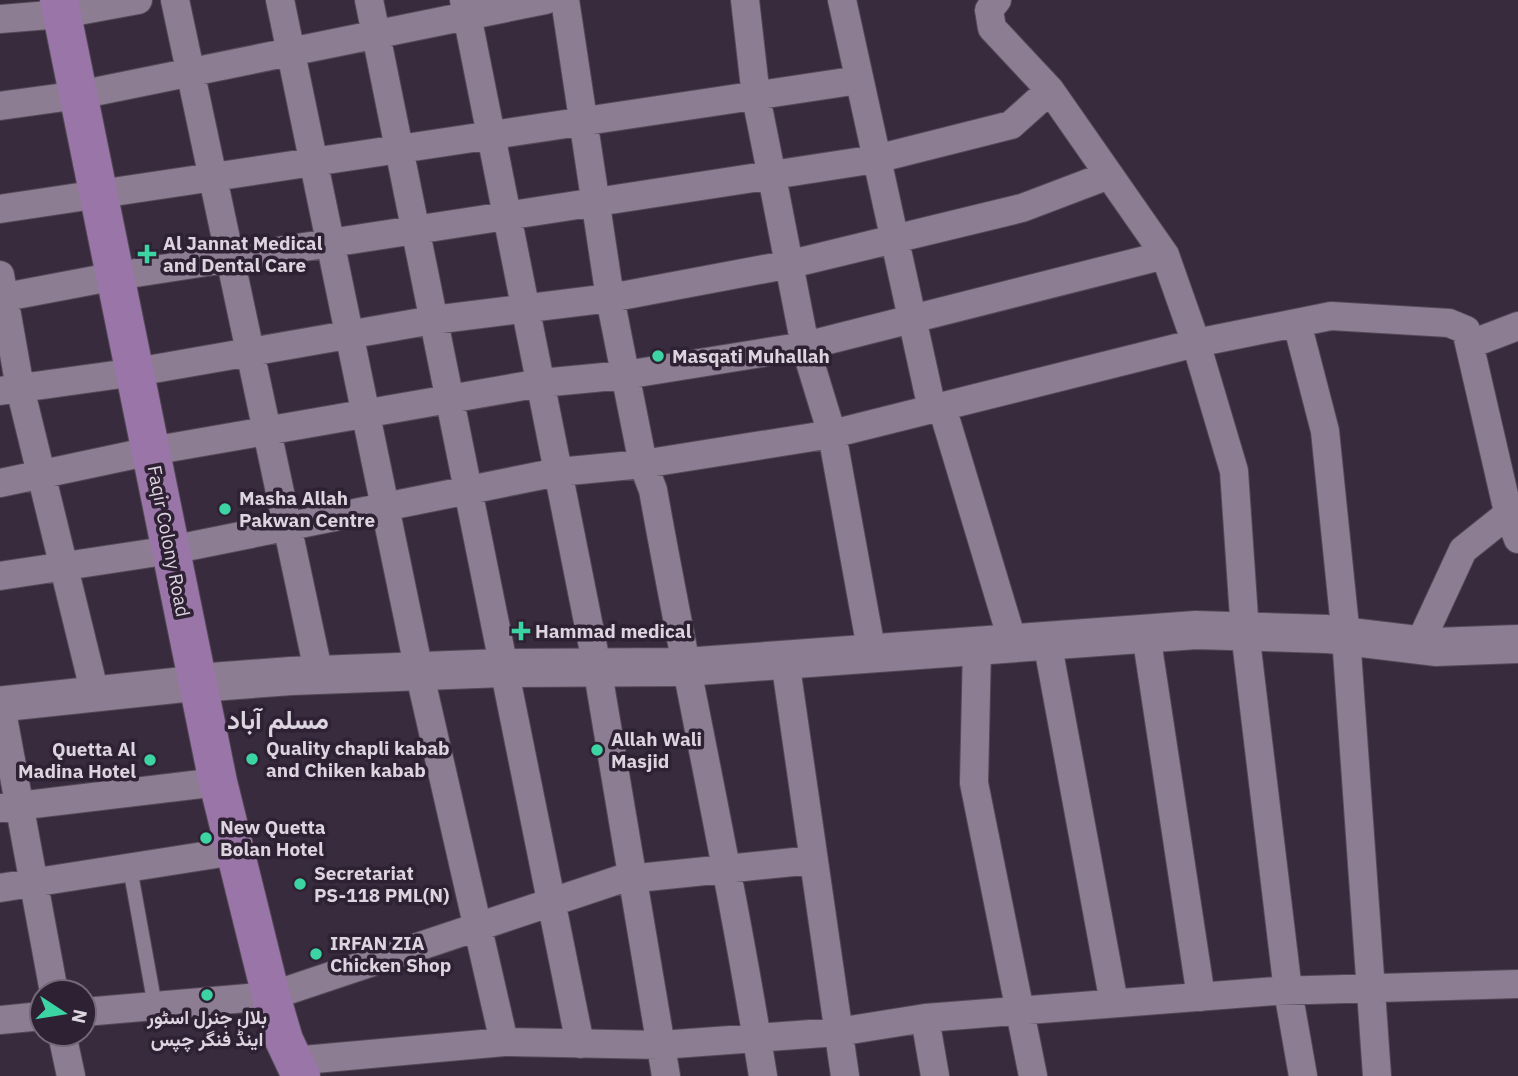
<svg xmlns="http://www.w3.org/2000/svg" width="1518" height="1076" viewBox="0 0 1518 1076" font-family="'IBM Plex Sans',Vazirmatn,sans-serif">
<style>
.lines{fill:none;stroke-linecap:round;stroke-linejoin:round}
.service-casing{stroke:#544958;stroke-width:16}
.minor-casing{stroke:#544958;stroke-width:30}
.tertiary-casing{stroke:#544958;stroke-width:37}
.secondary-casing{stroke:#544958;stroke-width:40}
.primary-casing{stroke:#544958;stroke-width:40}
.service{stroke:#8c7d92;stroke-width:14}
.minor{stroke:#8c7d92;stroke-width:28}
.tertiary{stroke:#8c7d92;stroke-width:35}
.secondary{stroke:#8c7d92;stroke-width:38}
.primary{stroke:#9a76a8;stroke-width:38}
.poi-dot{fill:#3dd4a3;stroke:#2e2133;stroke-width:2.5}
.labels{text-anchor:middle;stroke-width:7;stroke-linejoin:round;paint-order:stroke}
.poi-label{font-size:19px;font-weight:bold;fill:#dcd4df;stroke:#2e2133;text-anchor:start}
.street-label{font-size:19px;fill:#dcd4df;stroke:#2e2133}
.district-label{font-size:26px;font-weight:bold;fill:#dcd4df;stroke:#2e2133}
</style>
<rect width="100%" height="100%" fill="#382b3d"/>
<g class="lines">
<defs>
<path id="service" d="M130,868l25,138"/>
<path id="minor" d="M175,0l144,675
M280,0l139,671 85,371
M369,0l211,1044
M464,0l133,667 69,409
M565,0l45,298 33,166 10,26c35,196 79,390 110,586
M745,0l11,97 16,80 33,169 27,88 40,220
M842,0l90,409
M997,0l-8,10 3,18 58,62 115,165 31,88 38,128 11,161 43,359 15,85
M0,19l62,-5 76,-14
M0,106l79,-11 466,-95
M0,209l859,-129
M0,275l20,113 75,306
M0,298l116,-22 760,-117 135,-34 39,-35
M1297,323l28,108 21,206 31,439
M1471,344l47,-18
M0,391l136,-19 297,-52 177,-22 181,-34 231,-56 87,-33
M942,407l71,236
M0,483l151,-32 390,-68 84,-8 180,-29 360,-91
M0,576l171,-26 387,-78 85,-8 189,-30 364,-91 135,-27 118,7 17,7 42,182 10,27
M1146,634l55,363
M1047,641l67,362
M1419,645l44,-95 55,-44
M977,646l-3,137 59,293
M785,660l60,416
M0,701l54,291
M0,808l218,-26
M0,888l235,-37
M84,1012l187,-16 347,-116 195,-20
M925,1018l10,58
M0,1020l42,-4
M62,1034l9,42
M292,1061l212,-19 157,3 177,-13 87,-14 350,-27 243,-7"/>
<path id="tertiary" d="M0,704l198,-21"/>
<path id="secondary" d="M198,683l93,-7 212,-8 181,-1 512,-37 131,4 108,13 83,-3"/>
<path id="primary" d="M59,0l159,782 53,214 13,44 17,36"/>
</defs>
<!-- service casing -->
<use href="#service" class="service-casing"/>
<!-- minor casing -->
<use href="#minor" class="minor-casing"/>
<!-- tertiary casing -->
<use href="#tertiary" class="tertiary-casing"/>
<!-- secondary casing -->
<use href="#secondary" class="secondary-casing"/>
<!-- primary casing -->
<use href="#primary" class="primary-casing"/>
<!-- service -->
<use href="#service" class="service"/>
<!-- minor -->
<use href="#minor" class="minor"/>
<!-- tertiary -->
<use href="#tertiary" class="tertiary"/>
<!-- secondary -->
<use href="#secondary" class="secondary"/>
<!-- primary -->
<use href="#primary" class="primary"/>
</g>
<!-- markers -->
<g class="poi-dot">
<path d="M143.5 243.5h7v7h7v7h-7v7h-7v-7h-7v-7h7z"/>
<circle cx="658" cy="356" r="7"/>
<circle cx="225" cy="509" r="7"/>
<path d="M517.5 620.5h7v7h7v7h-7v7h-7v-7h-7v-7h7z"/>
<circle cx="597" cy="750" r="7"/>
<circle cx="252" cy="759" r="7"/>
<circle cx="150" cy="760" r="7"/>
<circle cx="206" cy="838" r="7"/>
<circle cx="300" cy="884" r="7"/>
<circle cx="316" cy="954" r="7"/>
<circle cx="207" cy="995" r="7"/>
</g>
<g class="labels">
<!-- poi labels -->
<g class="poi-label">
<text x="163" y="250">Al Jannat Medical<tspan x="163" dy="22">and Dental Care</tspan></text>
<text x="672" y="363">Masqati Muhallah</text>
<text x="239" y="505">Masha Allah<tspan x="239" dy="22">Pakwan Centre</tspan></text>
<text x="535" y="638">Hammad medical</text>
<text x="611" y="746">Allah Wali<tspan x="611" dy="22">Masjid</tspan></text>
<text x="266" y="755">Quality chapli kabab<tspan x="266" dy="22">and Chiken kabab</tspan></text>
<text x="136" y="756" text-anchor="end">Quetta Al<tspan x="136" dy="22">Madina Hotel</tspan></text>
<text x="220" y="834">New Quetta<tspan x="220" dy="22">Bolan Hotel</tspan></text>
<text x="314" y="880">Secretariat<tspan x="314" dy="22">PS-118 PML(N)</tspan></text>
<text x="330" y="950">IRFAN ZIA<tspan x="330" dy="22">Chicken Shop</tspan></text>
<text x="207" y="1024" text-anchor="middle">بلال جنرل اسٹور<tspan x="207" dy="22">اینڈ فنگر چپس</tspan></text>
</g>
<!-- street labels -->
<g class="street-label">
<text transform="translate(169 541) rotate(79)" y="7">Faqir Colony Road</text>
</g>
<!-- district labels -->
<g class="district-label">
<text x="278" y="729">مسلم آباد</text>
</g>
</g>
<!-- north arrow -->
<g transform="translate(63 1013) rotate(102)"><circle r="33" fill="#2e2133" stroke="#746978" stroke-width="2"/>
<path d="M0-5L12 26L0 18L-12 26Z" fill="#3dd4a3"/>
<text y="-10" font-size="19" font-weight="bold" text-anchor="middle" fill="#dcd4df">N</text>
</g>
</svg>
